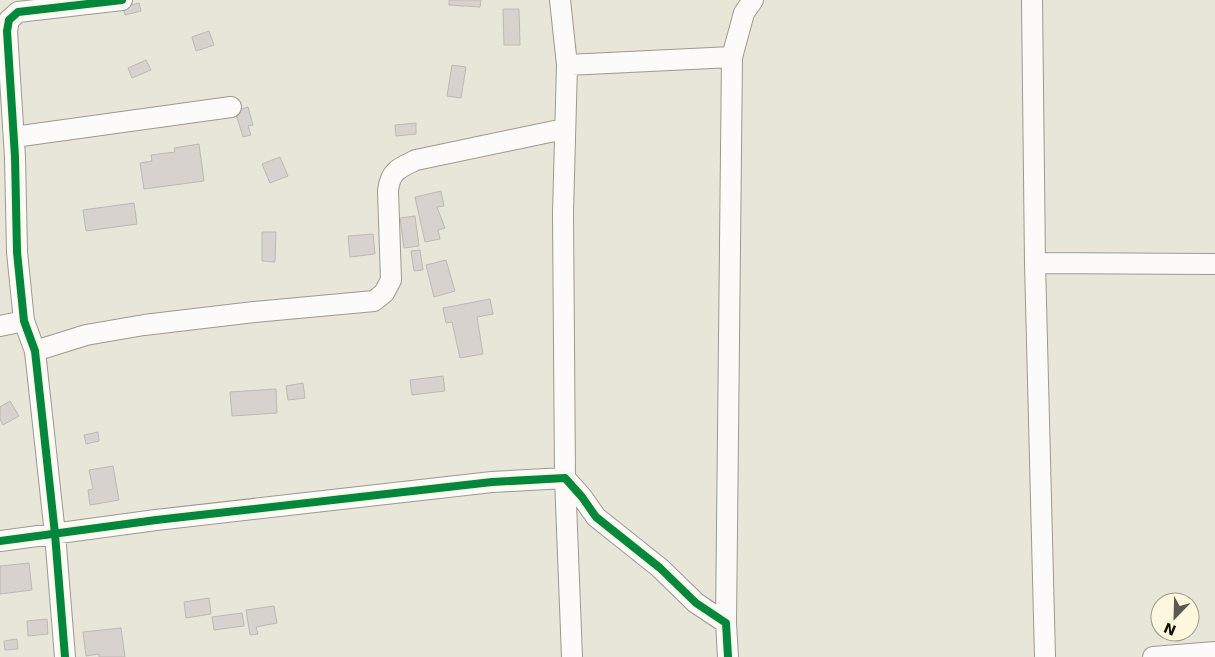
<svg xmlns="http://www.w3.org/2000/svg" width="1215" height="657" viewBox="0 0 1215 657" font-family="'DejaVu Sans',sans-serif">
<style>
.building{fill:#d8d2ce;stroke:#bdb8b4}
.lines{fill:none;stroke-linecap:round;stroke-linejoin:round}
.street-casing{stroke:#9c9a8f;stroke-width:22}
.street{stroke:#fcfbf9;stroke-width:20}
.cycleway-casing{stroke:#fdf7de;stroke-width:11}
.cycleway{stroke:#00873e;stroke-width:8}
</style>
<rect width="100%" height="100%" fill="#e8e6d8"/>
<!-- building -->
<path class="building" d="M449,0h32l-1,7 -31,-2z
M139,3l2,8 -16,4 -2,-8z
M503,9h16l1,36h-16z
M209,31l5,14 -18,6 -4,-14z
M146,60l5,10 -19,8 -4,-10z
M452,65l14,2 -5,31 -14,-2z
M248,107l5,18 -5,1 3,9 -8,2 -8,-26z
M416,123v11l-20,2 -1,-11z
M199,144l5,37 -60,8 -4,-26 12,-2 -1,-6 24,-3 -1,-4z
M280,157l8,19 -18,7 -8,-19z
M441,191l3,15 -7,1 8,21 -7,2 2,9 -15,3 -10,-45z
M134,203l3,21 -51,7 -3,-21z
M415,216l4,30 -15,2 -4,-30z
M262,232h14l-1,30 -13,-1z
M373,234l2,20 -25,3 -2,-21z
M420,250l3,20 -9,1 -3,-20z
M446,260l9,31 -21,6 -8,-32z
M490,299l3,15 -16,3 6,37 -23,4 -8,-36 -6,1 -3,-15z
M443,376l2,15 -33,4 -2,-15z
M303,383l2,15 -17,2 -2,-14z
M276,389l1,24 -45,3 -2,-24z
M10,401l9,15 -16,9 -3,-6v-12z
M98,432l1,9 -13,3 -2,-9z
M113,466l6,34 -29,5 -2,-15 5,-1 -4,-19z
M29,563l3,27 -32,4v-28z
M209,598l2,16 -25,4 -2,-16z
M274,606l3,17 -21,4 2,7 -8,1 -4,-25z
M242,613l2,13 -30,4 -2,-13z
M47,619l1,15 -20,2 -1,-15z
M121,628l4,29h-26v-3l-13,2 -3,-24z
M17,639l1,10 -13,1 -1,-9z"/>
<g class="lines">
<defs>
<path id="street" d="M560,0l7,65 -4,148 2,265 7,179
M1032,0l3,263
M732,57l12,-44 9,-13
M567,65l165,-8 -6,566
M14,137l217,-30
M0,326l24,-5
M35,351l51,-16 58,-10 110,-13 120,-11 10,-8 7,-13 -3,-89c2,-20 11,-23 28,-31l148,-31
M0,541l156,-21 336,-38 73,-4 17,19 14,20 64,51 36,35 30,20 2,34
M65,657l-10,-123 -20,-183 -11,-30 -7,-69 -2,-95 -8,-126 2,-11 9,-8 104,-12
M1045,657l-10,-394 180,1
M1153,657l62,-5"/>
</defs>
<!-- street casing -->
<use href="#street" class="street-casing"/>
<!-- street -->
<use href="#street" class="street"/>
<defs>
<path id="cycleway" d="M0,541l156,-21 336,-38 73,-4 17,19 14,20 64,51 36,35 30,20 2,34
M65,657l-10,-123 -20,-183 -11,-30 -7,-69 -2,-95 -8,-126 2,-11 9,-8 104,-12"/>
</defs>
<!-- cycleway casing -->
<use href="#cycleway" class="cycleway-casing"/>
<!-- cycleway -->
<use href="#cycleway" class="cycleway"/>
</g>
<!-- north arrow -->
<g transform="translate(1175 617) rotate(203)"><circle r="24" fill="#fdf7de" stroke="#9e9987"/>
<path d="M0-4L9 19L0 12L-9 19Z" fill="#5b594f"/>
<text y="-8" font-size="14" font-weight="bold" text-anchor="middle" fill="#0f0d05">N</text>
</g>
</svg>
